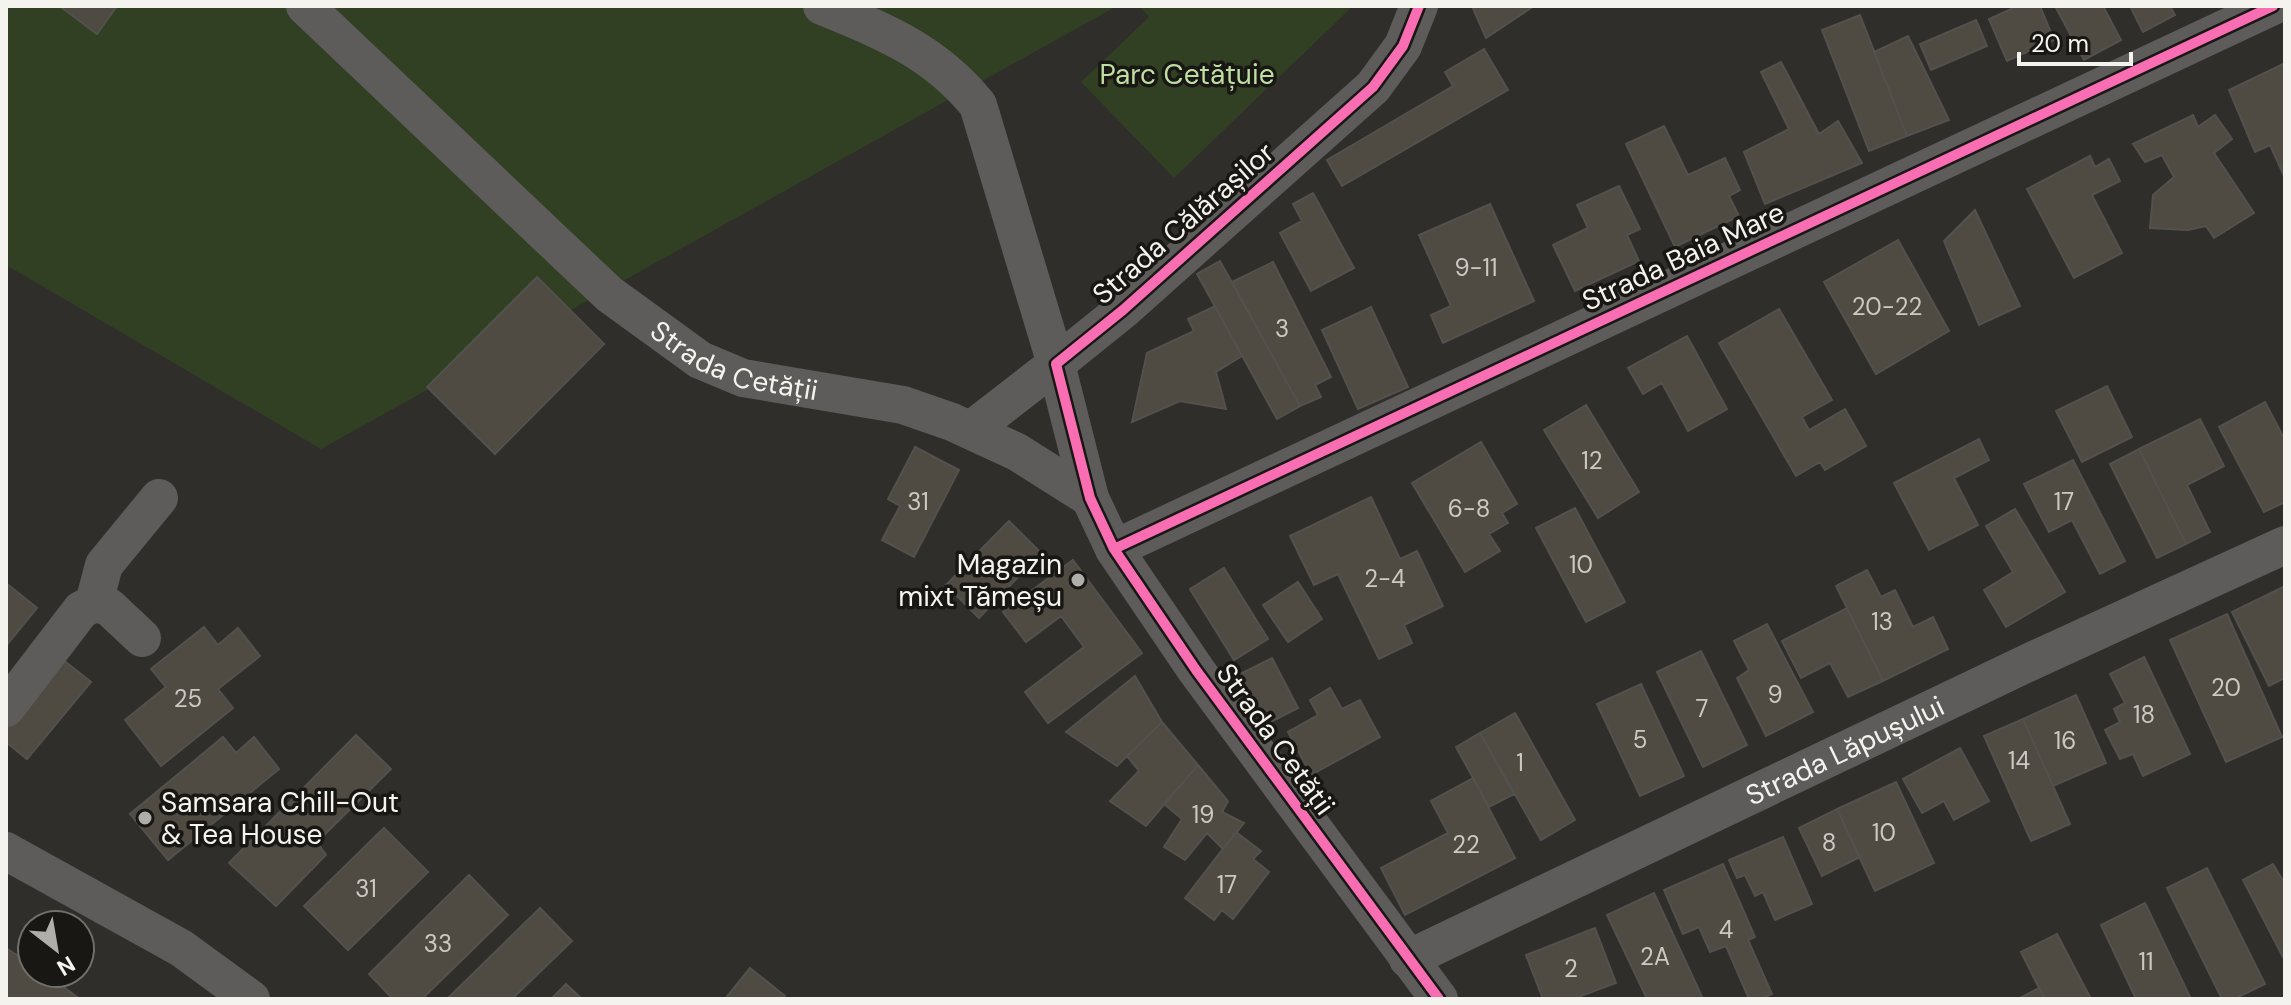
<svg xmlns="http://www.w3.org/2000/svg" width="2291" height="1005" viewBox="0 0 2291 1005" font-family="'DM Sans',sans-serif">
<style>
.green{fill:#313f23}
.building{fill:#4f4a42;stroke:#53514e;stroke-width:2}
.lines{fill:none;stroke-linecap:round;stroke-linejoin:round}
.minor{stroke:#5d5c5b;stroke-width:38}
.cycleway-casing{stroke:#191714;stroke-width:15}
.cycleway{stroke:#f96db3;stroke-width:10}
.poi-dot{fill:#b0aeaa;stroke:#191714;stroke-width:3}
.labels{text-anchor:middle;stroke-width:7;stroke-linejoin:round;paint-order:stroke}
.number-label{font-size:24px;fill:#ccc9c3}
.park-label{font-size:28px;fill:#bedea2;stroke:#191714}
.street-label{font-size:28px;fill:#f5f3ee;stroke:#191714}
.poi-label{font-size:28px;fill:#f5f3ee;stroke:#191714;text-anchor:end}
</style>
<rect width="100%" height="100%" fill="#302e2b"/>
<!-- green -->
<path class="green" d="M6,6h1111l-796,443 -315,-184z
M1139,6h214l-179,172 -93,-96 68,-65z"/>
<!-- building -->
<path class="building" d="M64,6h53l-20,28 -35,-26z
M1472,6h62l-48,32z
M2018,6h22l14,34 -47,21 -18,-42z
M2055,6h48l18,34 -37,20z
M2130,6h40l5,9 -32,17z
M1860,15l47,121 -38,15 -47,-121z
M1976,20l11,26 -56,24 -11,-26z
M1908,36l41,84 -42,16 -33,-84z
M1484,49l24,41 -166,96 -15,-26 126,-74 -8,-14z
M1781,62l38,72 19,-13 24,42 -97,41 -21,-52 45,-23 -28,-57z
M2285,63v115l-15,-33 -15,7 -26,-62z
M2193,115l5,12 17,-12 17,24 -18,14 40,60 -40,25 -8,-12 -18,4 -38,-2 3,-33 21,-18 -12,-22 -17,7 -12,-18z
M1664,126l24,49 37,-17 15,32 -11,6 10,20 -64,31 -49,-103z
M2090,156l5,11 14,-8 11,22 -28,14 30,58 -48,25 -47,-89z
M1619,186l21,43 -13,6 12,26 -64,30 -22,-46 35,-17 -11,-23z
M1313,193l41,75 -43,23 -31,-58 22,-12 -9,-17z
M1490,204l44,97 -91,42 -12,-28 20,-9 -32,-71z
M1975,210l45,96 -41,19 -35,-84z
M1898,240l51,91 -73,43 -52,-92z
M1220,261l80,145 -23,13 -80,-145z
M1273,262l58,115 -16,8 6,12 -21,9 -68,-124z
M537,277l67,67 -109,110 -68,-67z
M1215,306l27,50 -26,16 10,37 -46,-8 -48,21 15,-69 47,-22 -6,-12z
M1371,307l37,80 -50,22 -36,-79z
M1779,309l53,91 -30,17 7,13 36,-21 21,37 -41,24 -5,-8 -24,14 -77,-133z
M1687,336l40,73 -39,22 -26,-48 -19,11 -15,-26z
M2107,386l25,51 -50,25 -26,-51z
M2265,402l20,38v62l-21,10 -45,-85z
M1586,405l53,87 -41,26 -54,-88z
M2200,419l24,47 -37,19 23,47 -24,12 -47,-95z
M1979,439l10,21 -35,18 24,47 -49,25 -35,-67z
M1481,442l36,62 -15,9 6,10 -19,11 11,17 -35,21 -53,-89z
M915,447l44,23 -45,87 -32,-17 18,-34 -12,-7z
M2139,449l47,95 -29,14 -47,-94z
M2073,460l52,101 -25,13 -28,-54 -23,12 -25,-48z
M1371,497l29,62 17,-8 26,55 -39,19 8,18 -33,16 -41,-85 -24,11 -24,-49z
M1575,508l50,94 -39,20 -50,-94z
M2015,509l50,83 -59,35 -22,-37 29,-18 -27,-46z
M1009,521l32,32 -62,65 -33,-33z
M1073,560l69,93 -94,70 -23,-31 59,-45 -23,-31 -35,26 -23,-30z
M1224,568l44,71 -34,21 -44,-71z
M1867,570l14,27 14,-7 18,37 20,-10 15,32 -65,32 -47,-95z
M1298,582l24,37 -34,23 -25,-37z
M6,583l31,25 -31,38z
M2285,586v92l-16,8 -37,-74z
M1847,608l36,73 -35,16 -18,-34 -29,15 -19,-37z
M2227,614l55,123 -56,25 -56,-122z
M1767,624l46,88 -47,24 -29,-58 12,-8 -15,-29z
M204,627l14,18 20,-17 22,28 -42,33 15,19 -72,58 -36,-46 41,-33 -15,-18z
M1701,651l46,94 -44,22 -46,-95z
M2144,657l46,97 -47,22 -10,-22 -13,5 -15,-29 15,-8 -6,-13 11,-6 -15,-29z
M1272,658l26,50 -31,16 -27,-50z
M62,659l29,23 -64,77 -21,-17v-15z
M1135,676l27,46 -45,44 -51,-34z
M1641,684l43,92 -44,20 -43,-92z
M1330,688l12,21 18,-9 20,37 -69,38 -23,-43 30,-17 -8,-15z
M2076,695l30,68 -53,23 -30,-67z
M1515,713l60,107 -34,20 -61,-107z
M2023,719l47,105 -39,17 -47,-105z
M1162,722l36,43 -52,61 -36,-25 29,-30 -12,-15z
M1480,733l34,61 -25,13 -33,-60z
M356,735l35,34 -74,73 9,13 -50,51 -47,-43z
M223,737l13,16 18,-16 25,32 -111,91 -38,-46z
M1960,748l29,53 -35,19 -10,-19 -22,12 -19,-34z
M1198,765l30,36 -6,11 22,11 -21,26 -16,-16 -22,27 -21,-13 18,-28 -18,-15z
M1473,778l42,80 -110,57 -24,-47 67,-35 -17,-32z
M1896,782l38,81 -59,28 -38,-82z
M1837,809l23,48 -38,19 -23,-48z
M384,828l44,44 -80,78 -44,-44z
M1236,832l25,19 -8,8 16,13 -36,47 -11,-9 -8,10 -29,-22z
M1783,837l29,67 -37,16 -12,-28 -8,4 -10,-21 -8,3 -8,-18z
M1723,864l32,73 -7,3 24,54 -11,5h-12l-23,-53 -16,6 -11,-25 -16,7 -19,-44z
M2273,864l12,20v77l-42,-81z
M2207,868l58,116 -31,15h-12l-55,-111z
M469,875l39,40 -86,84h-29l-24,-25z
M1654,893l49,106h-56l-40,-84z
M2145,903l46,96h-55l-35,-74z
M540,908l32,33 -60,58h-65z
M1595,928l21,55 -43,16h-30l-17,-44z
M2057,934l34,65h-46l-6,-11 -18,-36z
M6,948l26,17v8h12l36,26h-74z
M750,968l35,28 -2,3h-58z
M566,984l16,15h-31z
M2039,988l6,11h-27z"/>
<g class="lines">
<!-- minor -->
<g class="minor">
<path id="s1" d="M305,6l304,288 91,66 43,18 160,27 49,17 65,30 73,46"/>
<path d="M822,6c63,26 112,45 156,99l78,259 -85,66"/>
<path d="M1419,6l-16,40 -30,41 -250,223 -67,54 34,134 24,51 82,121 243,329"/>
<path d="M1114,549l1159,-543"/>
<path d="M94,603l10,-38 55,-67"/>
<path d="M6,708l75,-98 13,-7 15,4 33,31"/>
<path d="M6,851l175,97 70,51"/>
<path id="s2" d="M1408,959l626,-299 251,-115"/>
</g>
<defs>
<path id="cycleway" d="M1419,6l-16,40 -30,41 -250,223 -67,54 34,134 24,51 82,121 243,329
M1114,549l1159,-543"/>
</defs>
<!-- cycleway casing -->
<use href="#cycleway" class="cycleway-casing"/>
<!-- cycleway -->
<use href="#cycleway" class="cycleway"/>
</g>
<!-- markers -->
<g class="poi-dot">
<circle cx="1078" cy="580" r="8"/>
<circle cx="145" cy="818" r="8"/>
</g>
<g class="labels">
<!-- number labels -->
<g class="number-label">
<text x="1476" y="276">9-11</text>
<text x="1887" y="315">20-22</text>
<text x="1282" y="337">3</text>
<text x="1592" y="469">12</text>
<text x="918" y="510">31</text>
<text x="2064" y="510">17</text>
<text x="1469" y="517">6-8</text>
<text x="1581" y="573">10</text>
<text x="1385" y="587">2-4</text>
<text x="1882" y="630">13</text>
<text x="2226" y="696">20</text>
<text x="1775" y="703">9</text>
<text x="188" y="707">25</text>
<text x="1702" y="717">7</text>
<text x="2144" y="723">18</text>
<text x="1640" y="748">5</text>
<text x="2065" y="749">16</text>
<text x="2019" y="769">14</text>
<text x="1520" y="771">1</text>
<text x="1203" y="823">19</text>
<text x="1884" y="841">10</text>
<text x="1829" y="851">8</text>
<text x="1466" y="853">22</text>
<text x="1227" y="893">17</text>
<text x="366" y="897">31</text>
<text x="1726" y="938">4</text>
<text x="438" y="952">33</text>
<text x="1655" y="965">2A</text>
<text x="2146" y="970">11</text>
<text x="1571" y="977">2</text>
</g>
<!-- park labels -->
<g class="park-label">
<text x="1187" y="84">Parc Cetățuie</text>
</g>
<!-- street labels -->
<g class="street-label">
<text transform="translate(1183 223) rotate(-41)" y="10">Strada Călărașilor</text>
<text transform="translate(1683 256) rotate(-25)" y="10">Strada Baia Mare</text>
<text dy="10" stroke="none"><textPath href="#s1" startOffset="564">Strada Cetății</textPath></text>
<text transform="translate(1276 739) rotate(54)" y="10">Strada Cetății</text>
<text dy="10" stroke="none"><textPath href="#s2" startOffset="484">Strada Lăpușului</textPath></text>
</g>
<!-- poi labels -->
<g class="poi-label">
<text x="1062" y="574">Magazin<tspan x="1062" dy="32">mixt Tămeșu</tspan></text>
<text x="161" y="812" text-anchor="start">Samsara Chill-Out<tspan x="161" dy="32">&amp; Tea House</tspan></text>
</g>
</g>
<!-- border -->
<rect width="2291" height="1005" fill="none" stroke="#f5f3ee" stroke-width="16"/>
<!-- north arrow -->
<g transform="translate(56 949) rotate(149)"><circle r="38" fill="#191714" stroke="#716f6b" stroke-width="2"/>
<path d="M0-6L14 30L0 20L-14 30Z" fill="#b0aeaa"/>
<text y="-12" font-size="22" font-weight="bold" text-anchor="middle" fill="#f5f3ee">N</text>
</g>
<!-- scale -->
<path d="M2019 52v12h112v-12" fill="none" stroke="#f5f3ee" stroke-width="4"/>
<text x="2031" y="52" font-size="24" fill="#f5f3ee" stroke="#191714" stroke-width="6" paint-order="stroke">20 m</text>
</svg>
